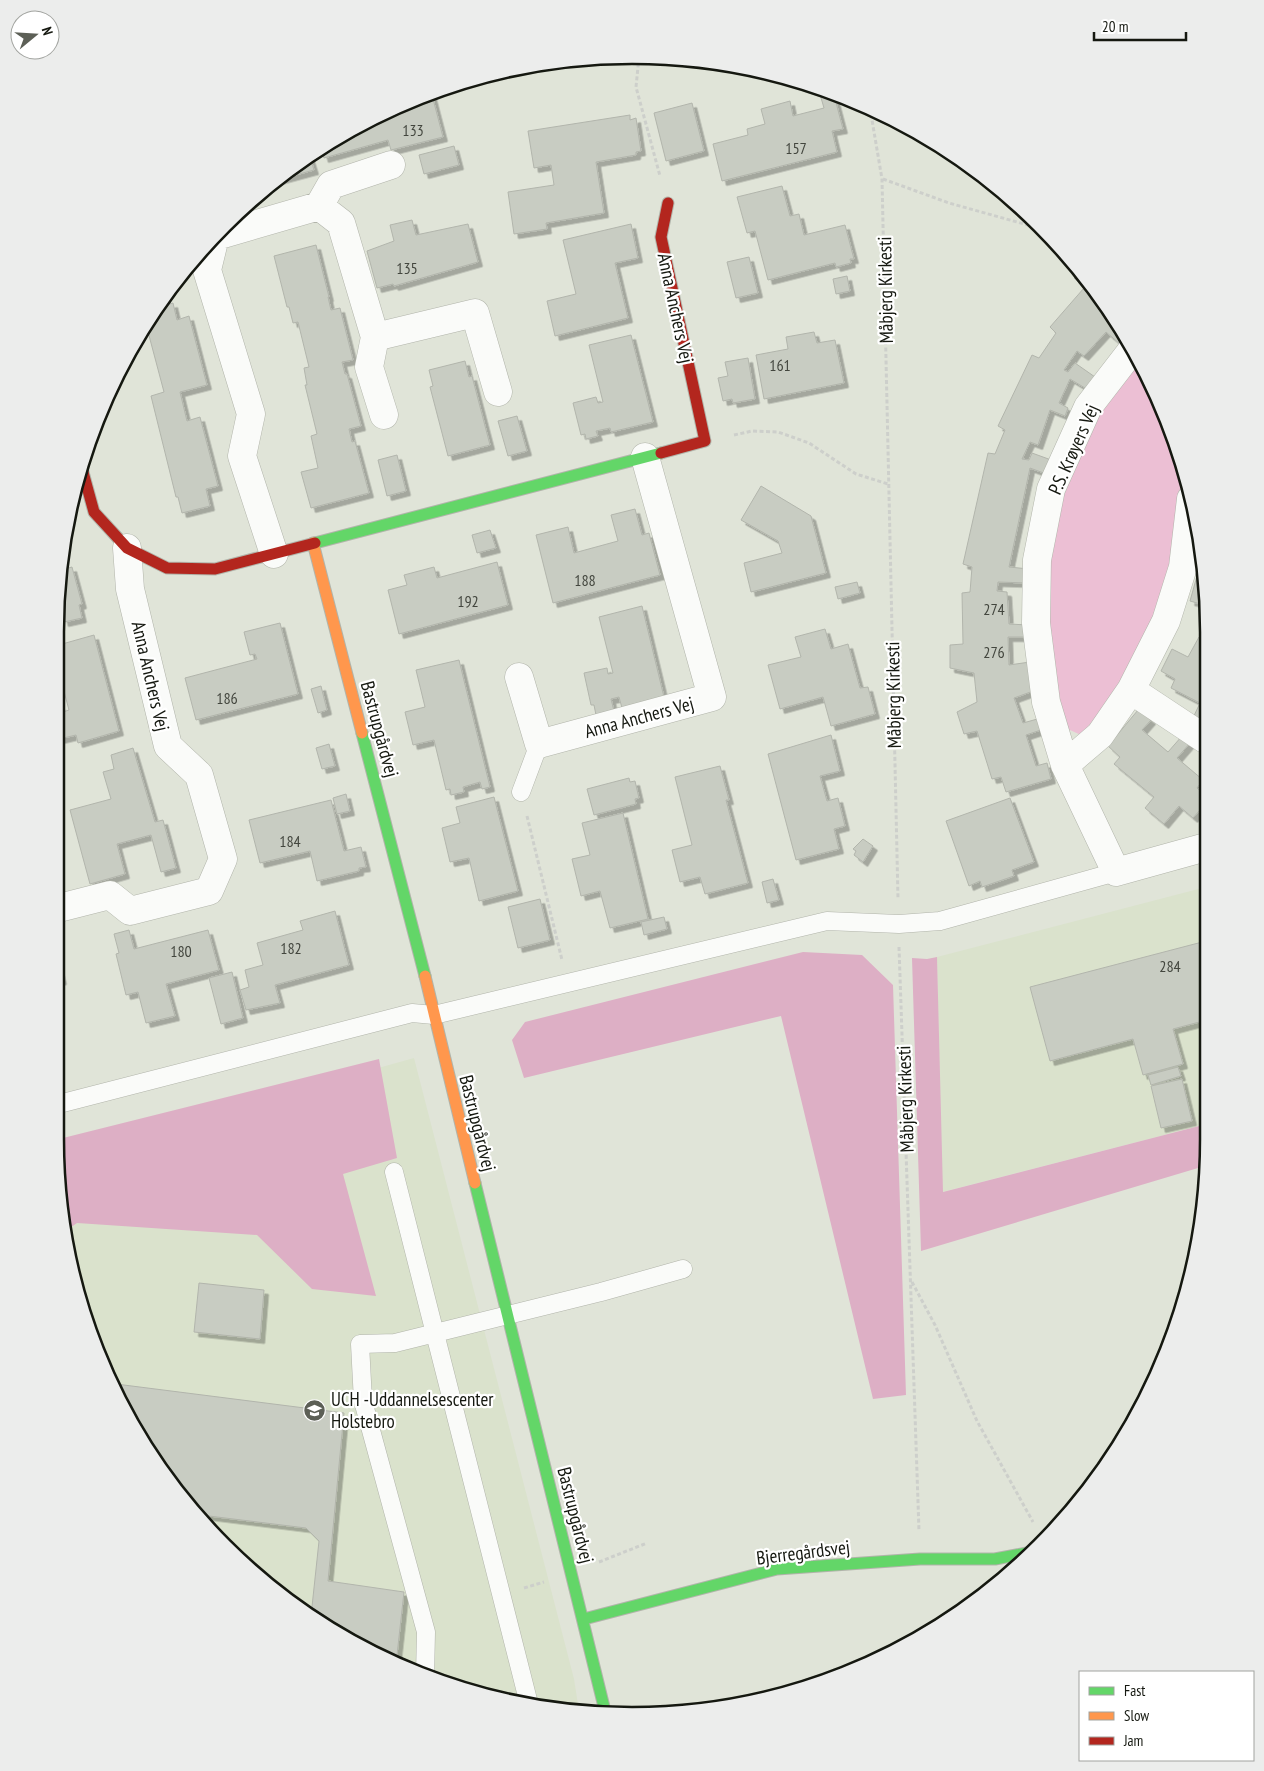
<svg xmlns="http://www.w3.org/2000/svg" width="1264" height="1771" viewBox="0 0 1264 1771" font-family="'PT Sans Narrow',sans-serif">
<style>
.built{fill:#dae2cc}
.green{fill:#ecbfd4}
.forest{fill:#ddafc5}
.building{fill:#c8ccc2;stroke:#b2b5ac;filter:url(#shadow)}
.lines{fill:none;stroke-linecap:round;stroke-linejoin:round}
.lane-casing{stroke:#b1b4aa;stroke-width:19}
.street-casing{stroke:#b1b4aa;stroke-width:29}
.fast-casing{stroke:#b1b4aa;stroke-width:13}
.slow-casing{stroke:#b1b4aa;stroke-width:13}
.jam-casing{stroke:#b1b4aa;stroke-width:13}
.path{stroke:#cdcfcb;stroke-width:3;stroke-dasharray:4 2.5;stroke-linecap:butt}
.lane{stroke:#fafbf9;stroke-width:18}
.street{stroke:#fafbf9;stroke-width:28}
.fast{stroke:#63d668;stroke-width:11}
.slow{stroke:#ff974d;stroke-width:11}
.jam{stroke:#b3261e;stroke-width:11}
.labels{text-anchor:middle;stroke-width:4.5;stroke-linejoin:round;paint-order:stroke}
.number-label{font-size:16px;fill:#43463e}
.street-label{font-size:19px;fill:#151810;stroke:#fff}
.poi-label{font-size:19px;fill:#151810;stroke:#fff;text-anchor:start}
.rim{fill:none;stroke:#151810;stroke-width:2.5}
</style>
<defs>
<filter id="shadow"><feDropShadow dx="4.5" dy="4.5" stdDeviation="0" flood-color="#0004"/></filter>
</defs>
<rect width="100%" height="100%" fill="#e0e4d8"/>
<!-- built -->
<path class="built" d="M1206,887l1,237 -265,68 -5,-235z
M414,1058l160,621 5,32h-22l-146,-39 -68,-33 -91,-66 -100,-114 -53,-99 -24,-71 -18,-131z"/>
<!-- green -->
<path class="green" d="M1135,355c16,24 44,80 47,108 8,72 -24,155 -59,218 -10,19 -28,36 -42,54l-20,-9 -20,-135 18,-100 38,-88z"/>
<!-- forest -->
<path class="forest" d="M803,952l59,3 31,30 13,410 -33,4 -92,-383 -257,62 -12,-38 13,-18z
M937,957l6,235 264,-68 1,41 -287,86 -9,-293 15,1z
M379,1059l18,99 -54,16 33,122 -64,-7 -55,-54 -180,-12 -10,7 -12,-90z"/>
<!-- building -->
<path class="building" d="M823,90l11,5 9,34 -11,2 5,21 -115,29 -9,-37 35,-9 -1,-6 18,-5 -4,-15 29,-8 3,15 31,-8 -5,-17z
M432,95l11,42 -52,13 -3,-10 -64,18 -3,-10 22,-16 75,-34z
M692,103l12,48 -38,10 -12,-48z
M630,115v5l6,-2 5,33 -5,1v3l-40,7 8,51 -58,10 1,6 -33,5 -6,-42 46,-7 -3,-20 -17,3 -6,-37z
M454,146l5,19 -35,9 -5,-19z
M310,157l4,13 -37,10z
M782,186l8,30 9,-2 5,21 41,-10 9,34h-4l1,4 -15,4 -1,-4 -67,17 -13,-49 -8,2 -10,-36z
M412,220l4,15 52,-11 10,38 -84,24 -1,-2 -16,4 -10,-37 27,-10 -4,-16z
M631,224l7,34 -23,5 13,55 -73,18 -8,-35 29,-7 -13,-54z
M316,245l13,52h-1l3,13 9,-2 13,52 -11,2 3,12h2l14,52 -12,3 3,13 3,-1 14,52 -58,15 -10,-36 17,-4 -7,-32 6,-2 -12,-49h2l-3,-17 5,-1 -11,-45 -5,1 -4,-16h-2l-13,-51z
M749,257l9,36 -22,5 -9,-36z
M1080,272l44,67 -4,5 -14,-12 -22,24 -7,-5 -13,19 4,2 7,-9 20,14 -6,10 -4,1 -15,-9 -11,24 9,5 -3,8 -15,-6 -12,35 -8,-3 -8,17 7,1 3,-7 22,8 -5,14 -19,-7 -21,99 20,2 -2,14 -29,-1 -1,9 10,1 2,32 19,1v12h-20l1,28 21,-3 6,28 -22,8 9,25 18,-5 3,11 -18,6 10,31 11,-3 4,16 -45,13 -5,-15 -9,2 -15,-48 -13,3 -7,-22 20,-10 -3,-29 -24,-5v-23l13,-1 -1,-51 8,-1 2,-25 -9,-3 25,-111 7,1 10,-24 -7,-4 34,-71 7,3 17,-25 -6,-6 34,-39 -10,-10z
M847,276l3,15 -14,3 -3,-15z
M173,303l4,17 12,-4 18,69 -27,7 7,29 13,-4 18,69 -12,3 4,17 -28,7 -4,-16h-2l-25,-101 13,-4 -17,-64 3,-1 -2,-7 10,-15v2z
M814,332l3,11 18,-3 9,43 -80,16 -8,-44 32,-6 -2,-12z
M631,335l22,87 -42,10 -1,-4 -14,3 2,5 -12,3 -1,-5 -4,1 -8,-32 23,-6 2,6 5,-1 -14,-57z
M748,358l7,41 -22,4 -1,-4 -9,2 -5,-23 10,-2 -3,-14z
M465,361l4,16 3,-1 18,69 -42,11 -18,-69 3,-1 -4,-16z
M517,416l10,35 -19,5 -10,-35z
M397,455l9,36 -19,5 -9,-36z
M761,486l50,30 15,57 -75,19 -7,-29 38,-10 -4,-12 -37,-21z
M635,509l7,26 7,-2 11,42 -107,28 -17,-68 32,-8 6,26 44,-12 -7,-26z
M490,530l6,18 -19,5 -5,-18z
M497,562l11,43 -109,29 -11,-44 19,-5 -3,-10 30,-8 3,11z
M72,567l10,37 -3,1 3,13 -18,4 -6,-22 3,-30z
M1197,576l7,2v27l-14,-4z
M857,582l3,11 -22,6 -3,-12z
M642,606l22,91 -42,11 -3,-11 -8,2 3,12 -18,4 -2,-10h-3l-7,-32 23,-5 1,6 5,-1 -14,-56z
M280,623l18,71 -102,26 -11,-42 72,-19 -2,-5 -5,1 -6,-23z
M825,629l6,20 17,-5 12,44 8,-1 7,27 -44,12 -8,-29 -43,12 -12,-44 33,-8 -6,-20z
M94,635l25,96 -41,12 -2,-8 -21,5v-32l7,-2 1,6 6,-2 -14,-52v-12z
M1199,637l6,3v80l-3,5 -10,-5 8,-17 -29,-15 4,-9 -14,-8 11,-22 16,8z
M459,660l31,127 -8,2 -2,-7 -17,5 1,5 -13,3 -1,-6 -4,1 -12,-50 -21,5 -8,-33 20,-5 -9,-37z
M321,686l6,24 -9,3 -7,-24z
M1138,710l13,10 -9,10 26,22 14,-16 8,7 -13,15 26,22 -6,8 8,7 1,8 -13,15 -14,-12 -15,18 -19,-16 9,-11 -40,-33 6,-7 -12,-11z
M831,735l9,36 -20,5 7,25 11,-3 7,28 -11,3 5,20 -43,11 -28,-106z
M329,744l6,22 -13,3 -6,-21z
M133,748l22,74 8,-2 13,48 -15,4 -10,-37 -34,9 8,30 -35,10 -20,-74 41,-11 -8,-27 11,-3 -3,-14z
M720,766l9,34h-3l22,83 -43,11 -5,-17 -20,5 -8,-32 20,-5 -17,-68z
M629,778l1,4 5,-1 4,17 -4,1 1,5 -42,11 -7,-26z
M346,794l4,17 -13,3 -4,-16z
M494,797l24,94 -39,10 -10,-43 -19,4 -8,-34 18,-5 -4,-16z
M1010,798l24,64 -22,8 2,6 -32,11 -2,-6 -11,5 -23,-65z
M331,800l13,51 17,-4 5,20 -7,1v3l-42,10 -7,-30 -50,12 -11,-43z
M623,813l25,106 -38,9 -10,-37 -19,5 -9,-37 18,-4 -8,-32z
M863,839l10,7 -10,16 -9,-7 2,-4 -3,-2z
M773,879l6,21 -12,3 -5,-21z
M540,899l10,41 -32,8 -10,-41z
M335,911l14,54 -74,20 5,18 -34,7 -6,-20 9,-3 -4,-17 18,-5 -6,-22 46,-13 -3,-9z
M664,917l3,12 -23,6 -3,-13z
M129,930l5,19 74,-19 11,40 -53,14 9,32 -29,7 -8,-31 -12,3 -10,-41 3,-1 -5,-19z
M1206,941l1,79 -34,9 10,35 -40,11 -10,-36 -83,22 -20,-74z
M55,953l7,27 -7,2z
M232,972l11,46 -22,6 -12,-46z
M1178,1067l3,9 -30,9 -3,-10z
M1182,1079l10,42 -31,7 -10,-42z
M199,1283l65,7 -4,49 -66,-7z
M116,1384l228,29 -16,168 76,11 -8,72 -53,-25 -32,-23 8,-75 -13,-13 -105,-13 -49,-56 -37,-68z"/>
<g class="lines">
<defs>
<path id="lane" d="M521,792l18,-48
M55,1105l357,-92 22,2 393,-94 72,3 41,-3 176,-49
M394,1172l135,532
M425,1676l1,-44 -63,-231 -3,-57 35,-1 206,-51 82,-23"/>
<path id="street" d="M319,206l12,-21 60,-20
M216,236l103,-30 22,17 34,114 -6,30 15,48
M215,237l-8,33 44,144 -9,42 32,98
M375,337l100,-24 23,79
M1132,350l-44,57 -37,82 -14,71 -1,63 10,79 19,63 51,107 90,-25
M519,677l20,67 173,-47 -67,-240
M1131,690l74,49
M1065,765l35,-30 31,-45 35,-69 17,-54 8,-68
M55,909l55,-14 20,16 79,-20 14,-32 -24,-84 -31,-29 -38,-157 -3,-41"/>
<path id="fast" d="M315,543l346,-90
M362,733l63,243
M475,1183l130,528
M584,1619l193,-50 143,-10h75l37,-7"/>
<path id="slow" d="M313,543l49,190
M425,976l50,207"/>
<path id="jam" d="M661,453l44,-12 -44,-204 7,-34
M81,465l13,47 33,36 40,20 48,1 100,-26"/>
</defs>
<!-- lane casing -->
<use href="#lane" class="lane-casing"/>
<!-- street casing -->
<use href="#street" class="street-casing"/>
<!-- fast casing -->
<use href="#fast" class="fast-casing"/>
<!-- slow casing -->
<use href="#slow" class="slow-casing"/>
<!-- jam casing -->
<use href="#jam" class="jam-casing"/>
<!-- path -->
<path class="path" d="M639,57l-3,30 24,89
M870,108l12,71 16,720
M883,179l66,24 93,26
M734,435l18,-4 26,1 31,11 47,31 32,10
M527,816l35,144
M899,947l20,584
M912,1282l23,43 42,96 56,101
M599,1562l48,-19
M524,1588l20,-6"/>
<!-- lane -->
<use href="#lane" class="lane"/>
<!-- street -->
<use href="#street" class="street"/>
<!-- fast -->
<use href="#fast" class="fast"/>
<!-- slow -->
<use href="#slow" class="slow"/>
<!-- jam -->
<use href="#jam" class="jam"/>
</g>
<!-- icons -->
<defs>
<symbol id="school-disc" viewBox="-11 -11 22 22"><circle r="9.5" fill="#5c5f56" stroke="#fff"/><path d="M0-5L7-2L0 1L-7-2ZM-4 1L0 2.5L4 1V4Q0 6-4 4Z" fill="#fff"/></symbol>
</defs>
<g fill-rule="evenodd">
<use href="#school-disc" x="302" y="1398" width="25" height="25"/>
</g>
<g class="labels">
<!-- number labels -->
<g class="number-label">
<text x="413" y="136">133</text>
<text x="796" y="154">157</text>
<text x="407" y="274">135</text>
<text x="780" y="371">161</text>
<text x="585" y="586">188</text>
<text x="468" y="607">192</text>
<text x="994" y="615">274</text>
<text x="994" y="658">276</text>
<text x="227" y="704">186</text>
<text x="290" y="847">184</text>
<text x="291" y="954">182</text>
<text x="181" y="957">180</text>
<text x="1170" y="972">284</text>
</g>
<!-- street labels -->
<g class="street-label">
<text transform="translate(885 290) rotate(-91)" y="7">Måbjerg Kirkesti</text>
<text transform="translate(676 308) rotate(78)" y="7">Anna Anchers Vej</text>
<text transform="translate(1073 449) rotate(-66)" y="7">P.S. Krøyers Vej</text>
<text transform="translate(151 676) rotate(77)" y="7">Anna Anchers Vej</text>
<text transform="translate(893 695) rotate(-91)" y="7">Måbjerg Kirkesti</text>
<text transform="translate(639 717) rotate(-15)" y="7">Anna Anchers Vej</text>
<text transform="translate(380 729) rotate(75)" y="7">Bastrupgårdvej</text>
<text transform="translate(905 1099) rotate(-92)" y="7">Måbjerg Kirkesti</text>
<text transform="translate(478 1123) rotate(76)" y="7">Bastrupgårdvej</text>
<text transform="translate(576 1515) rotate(76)" y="7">Bastrupgårdvej</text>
<text transform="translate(803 1552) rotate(-7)" y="7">Bjerregårdsvej</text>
</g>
<!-- poi labels -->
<g class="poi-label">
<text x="331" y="1406">UCH -Uddannelsescenter<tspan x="331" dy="22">Holstebro</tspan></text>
</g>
</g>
<!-- crop -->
<path d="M0 0H1264V1771H0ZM632 64H632A568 568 0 0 1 1200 632V1139A568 568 0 0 1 632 1707H632A568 568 0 0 1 64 1139V632A568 568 0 0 1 632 64Z" fill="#ecedec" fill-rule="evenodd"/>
<path class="rim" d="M632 64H632A568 568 0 0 1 1200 632V1139A568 568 0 0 1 632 1707H632A568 568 0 0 1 64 1139V632A568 568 0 0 1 632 64Z"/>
<!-- legend -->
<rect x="1079" y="1671" width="175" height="90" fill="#ffffff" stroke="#a1a39f"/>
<rect x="1089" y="1687" width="25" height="8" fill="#63d668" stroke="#a1a39f"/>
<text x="1124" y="1696" font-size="15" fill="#151810">Fast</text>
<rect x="1089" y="1712" width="25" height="8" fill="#ff974d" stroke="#a1a39f"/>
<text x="1124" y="1721" font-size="15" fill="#151810">Slow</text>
<rect x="1089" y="1737" width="25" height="8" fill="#b3261e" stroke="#a1a39f"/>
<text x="1124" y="1746" font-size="15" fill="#151810">Jam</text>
<!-- north arrow -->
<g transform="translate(35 35) rotate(72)"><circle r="24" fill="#ffffff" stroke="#a1a39f"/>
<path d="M0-4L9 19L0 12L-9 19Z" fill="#5c5f56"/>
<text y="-8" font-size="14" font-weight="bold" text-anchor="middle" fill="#151810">N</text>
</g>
<!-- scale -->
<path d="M1094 32v8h92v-8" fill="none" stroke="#151810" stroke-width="2.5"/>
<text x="1102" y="32" font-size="15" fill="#151810" stroke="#ffffff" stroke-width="4" paint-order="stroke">20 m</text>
</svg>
